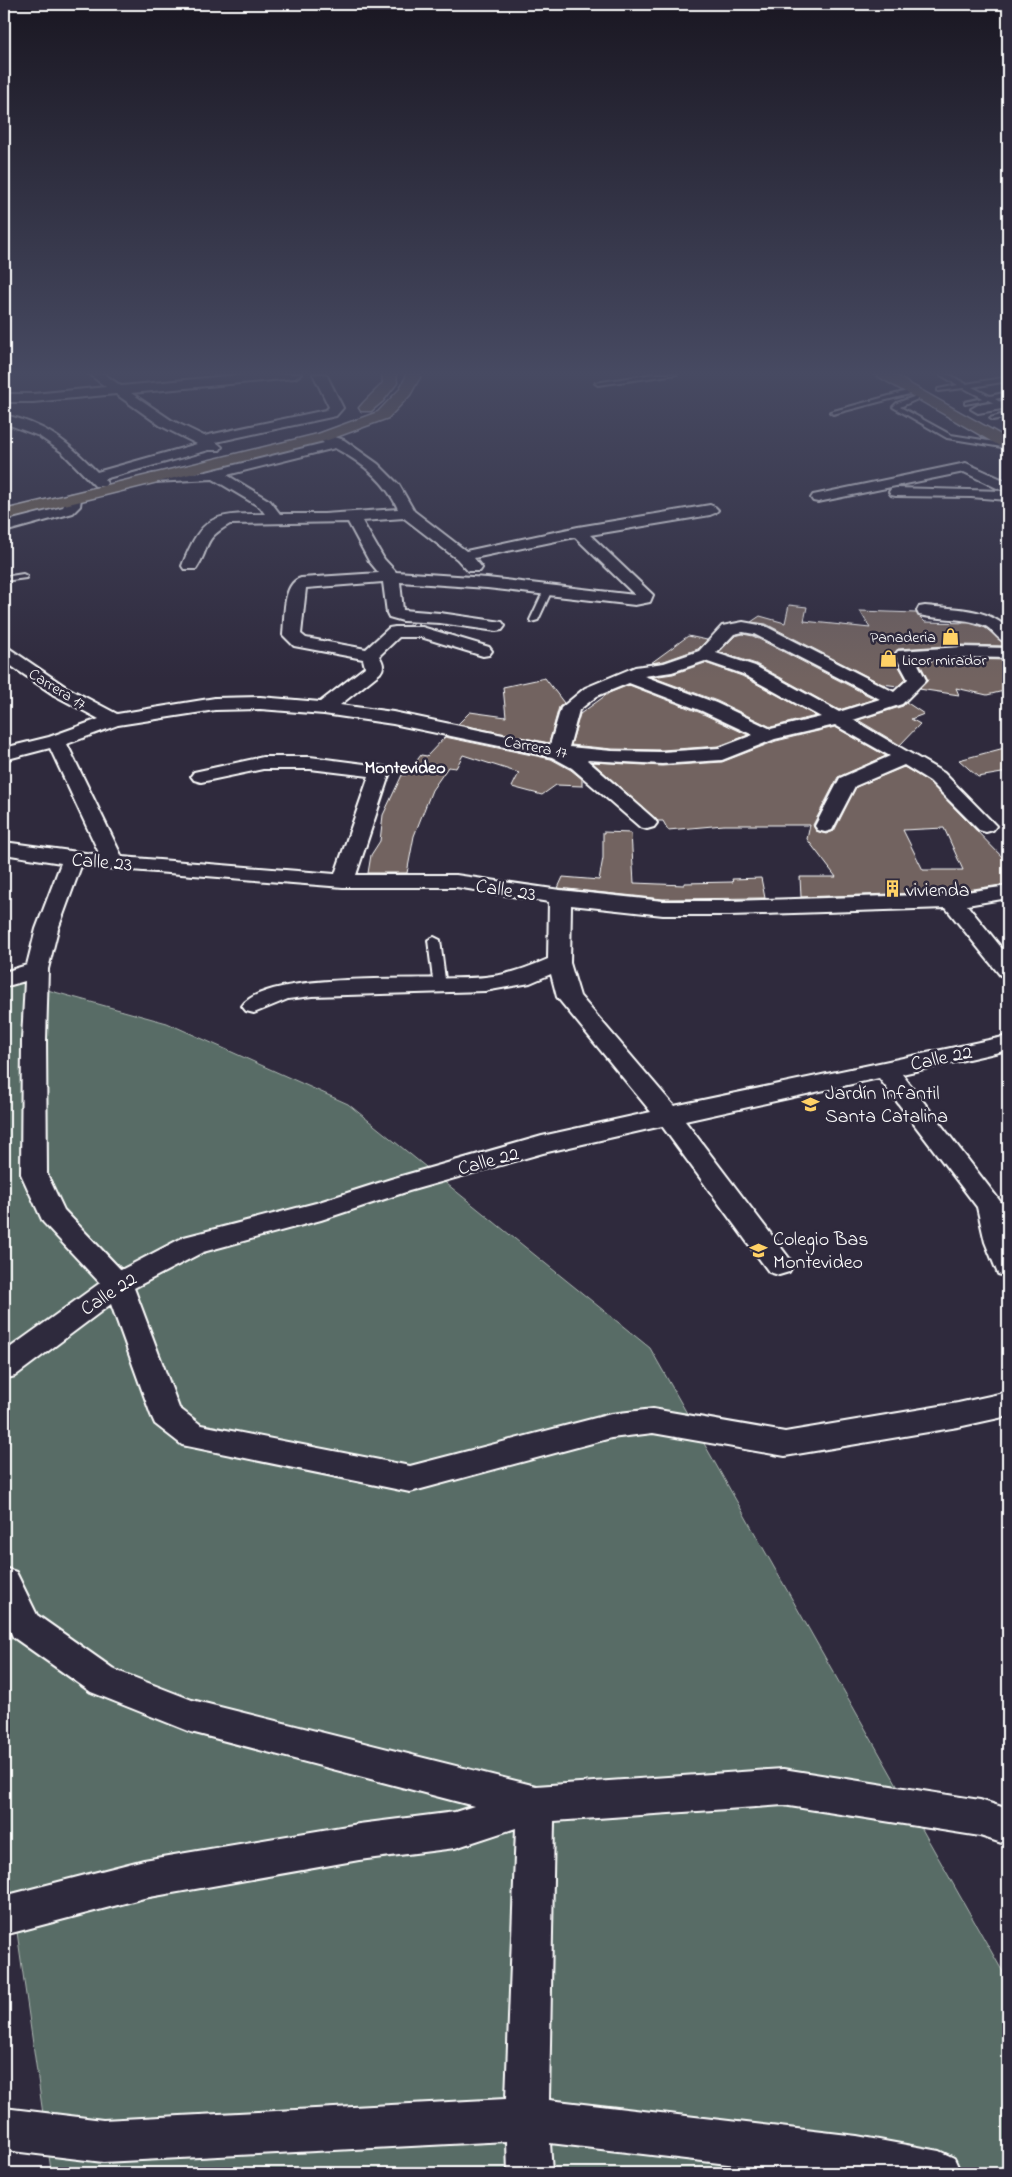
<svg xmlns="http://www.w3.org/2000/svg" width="1012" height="2177" viewBox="0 0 1012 2177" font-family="'Indie Flower',sans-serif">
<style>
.green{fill:#586c66;stroke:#acb6b2}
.building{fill:#726460;stroke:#fff;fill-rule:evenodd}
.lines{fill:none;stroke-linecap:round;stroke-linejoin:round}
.service-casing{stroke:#fff;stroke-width:4}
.minor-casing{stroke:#fff;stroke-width:4}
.trunk-casing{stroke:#fff;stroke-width:3}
.service{fill:#2f2a3d;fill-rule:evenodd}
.minor{fill:#2f2a3d;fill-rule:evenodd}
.trunk{fill:#786954;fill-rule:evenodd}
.labels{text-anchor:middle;stroke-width:5;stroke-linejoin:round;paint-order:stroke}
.far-poi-label{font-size:16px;fill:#fff;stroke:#2f2a3d;text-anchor:end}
.far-street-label{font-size:16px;fill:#fff;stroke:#2f2a3d}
.far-neighbourhood-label{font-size:18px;font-weight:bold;fill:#fff;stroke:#2f2a3d}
.street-label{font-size:20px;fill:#fff;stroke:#2f2a3d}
.poi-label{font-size:20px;fill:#fff;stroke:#2f2a3d;text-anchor:start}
</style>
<rect width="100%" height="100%" fill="#2f2a3d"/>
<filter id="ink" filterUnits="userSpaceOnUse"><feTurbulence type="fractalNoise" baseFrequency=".02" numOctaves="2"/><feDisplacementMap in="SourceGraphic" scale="10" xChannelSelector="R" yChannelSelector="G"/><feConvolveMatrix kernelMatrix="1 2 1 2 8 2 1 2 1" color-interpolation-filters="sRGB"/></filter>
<g filter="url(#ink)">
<!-- green -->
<path class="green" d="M4,978l163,45 181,81 302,244 358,633v192h-959l2,-3 -47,-329z"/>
<!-- building -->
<path class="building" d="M789,605l18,2 -3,14 66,7 -10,-17 56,2 9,9 44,1 17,5 22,18 -47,-1 -63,4 -5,7 13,23 -8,7 -16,-2 -116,-60 -15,-2 9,-6 25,7z
M743,634l10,2 122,63 -36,11 -83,-46 -37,-12 16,-16z
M688,636l19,4 -9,9 -34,12 -13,2z
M961,659l47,1v30l-21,5 -31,-7 3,7 -40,-6 9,-9 -9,-18z
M705,663l37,13 74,40 -45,11 -54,-26 -65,-24 21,-3z
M545,678l19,25 -5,4 -10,36 -91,-19 12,-12 36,5 -3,-30z
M629,685l72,28 47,22 -29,11 -57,4 -50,-1 -41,-4 9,-31 29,-21z
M906,702l18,12 -13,5 9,5 -20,21 -42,-25 45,-14z
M835,727l51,29 -48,21 -25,48 3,6 10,3 8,-3 22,-44 48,-20 25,15 79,81v21l-56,8 -151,5 -1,-20h36l-29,-38 3,-14h-86l-56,5 -5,-9h-5l-66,-59 70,4 60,-4 54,-21zM944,828l19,42h-40l-20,-40z
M445,737l106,22 20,11 11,9v7l-26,-1 -14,10 -30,-8 7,-14 -56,-18 -7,13 -8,-1 -16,23 -18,46 -7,37h-39l3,-18 9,-14 3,-26 19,-40h4l15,-20 6,1z
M1008,747v25l-30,5 -19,-17z
M603,832l28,1 3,50 50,2v-2l49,-1 -1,-3 29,-1 4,20 -102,1 -105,-11 5,-11 36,3 4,-22z"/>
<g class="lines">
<defs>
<path id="service" d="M654,374h23l-79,11 -3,-2z
M939,374h9l18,10 42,-7v4l-36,6 18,9 18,-4v4l-13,3 10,6 -5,1 -12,-6 -23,4v-2l18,-4 -19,-10 -26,3v-2l20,-4z
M911,390l2,1v2l-80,21 -3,-2z
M919,395l5,1 -24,11 51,28 57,9v4l-61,-10 -54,-31 4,-4z
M1008,413v4l-15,3 -3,-2z
M1008,424v4l-3,-1v-2z
M23,574l4,2 -1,2 -22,3v-4z
M545,588l7,2 -14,30 -7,2 -1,-2z
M434,937l6,3 6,47 -6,3 -6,-3 -6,-47z"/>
<path id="minor" d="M89,374h15l17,12 127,-12h53l-6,4 -164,15 40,27 33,16 122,-26 3,-3 -16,-33h13l17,34 -7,8 -120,26 6,5 -2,3h-11l-105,29 3,4 -2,3h-10l-33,-34 -23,-16 -35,-13v-8c42,9 64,27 93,57l100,-28 -36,-18 -45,-32 -83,8h-29v-8h29l73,-7z
M1008,400v8l-30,5 -7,-4 7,-4z
M323,433l21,7 34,24 21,21 15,26 52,40 112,-24 132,-22 5,2 3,3 -3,3 -5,2 -120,20 63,60 -3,7 -15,3 -148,-17 -87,-6 3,28 37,3 62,9 3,4 -3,4 -6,1 -56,-8 -37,-2 -14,-4 -2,-4 -4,-31 -77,6 -5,46 5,4 60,11 23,-21 6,-1h27l67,20 3,4 -3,4 -6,1 -62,-19h-22l-20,19c4,6 6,11 1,17l-40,32 53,7 157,33 11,-37 24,-20 50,-21 29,-4 35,-12 23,-25 21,-4 22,4 129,66 14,-13 -13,-24 3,-4 63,-4 47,1v10l-47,-1 -45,3 10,20 -24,24 -49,16 91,53 52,53 -3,4 -7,2 -7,-2 -49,-49 -26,-16 -49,21 -23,44 -7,2 -7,-2 -3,-4 25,-48 50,-22 -55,-31 -60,14 -53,21 -60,4 -75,-4 67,59 3,4 -3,4 -7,2 -7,-2 -68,-59 -20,-11 -159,-33 -69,-10 -64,-5 -45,1 -97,15 -51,19 55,113 213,17 34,-98 -59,-7h-47l-62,13 -7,-2 -3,-4 3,-4 69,-15h47l70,9 7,2 3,4 -34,103h100l104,15 103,11h67l222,-7 56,-8v12l-41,7 41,51v21l-8,-2 -54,-67 -216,7h-67l-92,-10 -1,58 10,33 94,110 334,-70v14l-106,24 101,131 5,19v53l-10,-3 -13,-32 -8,-35 -98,-129 -194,43 104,137 4,7 -4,7 -10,3 -10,-3 -107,-146 -119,27 -134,38 -88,29 -118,32 -69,36 45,120 22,17 209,41 201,-52 42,-5 132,23 173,-29 50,-11v24l-50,11 -173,29 -132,-23 -42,5 -201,54 -228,-47 -27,-21 -4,-9 -40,-111 -96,72 -11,3v-27l96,-69 -57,-61 -22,-48 1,-134 3,-59 -21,6v-15l23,-7 9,-36 25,-66 -57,-9v-12l96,13 -50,-107 -46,12v-12l45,-11 50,-18 -45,-24 -50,-34v-13l6,1 56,38 51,27 98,-16 45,-1 60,5 45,-35 -2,-8 -69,-13 -11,-11c2,-17 -1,-52 18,-57l78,-5 -10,-12 -21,-39 -118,2c-29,16 -19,23 -34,45h-12l-2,-3c20,-51 31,-52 83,-52l-5,-7 -47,-28 -59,3 -5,-1 -2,-3 2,-3 5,-1 52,-2 118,-29 -8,-6zM335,448c26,14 51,33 63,61l-74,5h-44l-10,-13 -43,-26zM404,518l53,41 11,12h12l2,-3 -8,-10 101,-21 60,58 -148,-17 -91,-6 -12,-13 -22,-38zM743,632l11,2 126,65 -41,13 -84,-46 -39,-13 18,-19zM705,661l38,13 78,43 -50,12 -55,-26 -72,-27 28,-4zM629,683l73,28 51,24 -34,13 -57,4 -50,-1 -43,-4 10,-37 18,-14zM81,866l262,21h113l93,15 -1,57c-21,9 -40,16 -63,18 -46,5 -218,-8 -243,29l4,5 8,2 34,-14 24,-3 173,-5 45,-8 21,-9 6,23 4,5 90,110 -109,24 -151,43 -75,24 -132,34 -63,33 -57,-60 -17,-36 -1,-134 2,-71 10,-40z
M966,463l42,19v18l-37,-3 -75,-1 -5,-1 -2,-3 2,-3 5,-1 107,3 -39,-19 -146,30 -5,-1 -2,-3 2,-3 5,-1z
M74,494l5,1 2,3 -1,8 -7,7 -69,19v-10l59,-15 6,-12z
M925,606c28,3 62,1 83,23v14c-11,-2 -15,-15 -25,-18 -21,-8 -43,-5 -64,-10l-2,-4 2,-4z
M4,1568l12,4 21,43 78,55 77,30 344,86 247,-17 197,31 28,9v36l-28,-9 -197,-31 -229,16 -5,279 308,36 82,15 15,7 7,15h-158l-253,-30 2,30h-44l-1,-32 -404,21 -99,-12v-42l99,12 403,-21 10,-271 -61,20 -96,12 -215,38 -140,37v-39l140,-36 215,-36 96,-12 19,-6 -283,-74 -100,-40 -78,-55 -9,-20z"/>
<path id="trunk" d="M382,374h14l1,9 -14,18 -12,10h-10l-2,-3c7,-9 16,-16 24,-25z
M405,374h14l1,3 -10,18 -22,23 -60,22 -324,80v-10l314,-76 60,-22 21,-22 7,-13z
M874,374h18l116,65v11l-5,-2z"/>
</defs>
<!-- service casing -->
<use href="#service" class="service-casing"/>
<!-- minor casing -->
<use href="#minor" class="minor-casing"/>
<!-- trunk casing -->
<use href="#trunk" class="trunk-casing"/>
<!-- service -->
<use href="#service" class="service"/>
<!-- minor -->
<use href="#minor" class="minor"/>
<!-- trunk -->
<use href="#trunk" class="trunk"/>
</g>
</g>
<!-- sky -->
<linearGradient id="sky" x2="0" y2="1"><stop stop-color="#1a1722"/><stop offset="0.55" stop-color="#474a62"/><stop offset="1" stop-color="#474a62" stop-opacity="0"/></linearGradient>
<rect width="1012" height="679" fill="url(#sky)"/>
<!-- icons -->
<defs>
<symbol id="shop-bare" viewBox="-9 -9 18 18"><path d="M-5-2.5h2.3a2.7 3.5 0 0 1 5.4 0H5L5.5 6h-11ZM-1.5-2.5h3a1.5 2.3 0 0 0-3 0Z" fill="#ffd166" stroke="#2f2a3d" stroke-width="2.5" paint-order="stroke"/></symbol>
<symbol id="building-bare" viewBox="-9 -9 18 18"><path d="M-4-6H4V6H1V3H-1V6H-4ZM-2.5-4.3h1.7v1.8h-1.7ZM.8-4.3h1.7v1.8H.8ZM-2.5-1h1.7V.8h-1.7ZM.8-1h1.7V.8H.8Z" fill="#ffd166" stroke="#2f2a3d" stroke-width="2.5" paint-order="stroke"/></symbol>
<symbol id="school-bare" viewBox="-9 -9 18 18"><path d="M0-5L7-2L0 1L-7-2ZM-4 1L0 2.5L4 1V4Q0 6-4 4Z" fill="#ffd166" stroke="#2f2a3d" stroke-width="2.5" paint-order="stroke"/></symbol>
</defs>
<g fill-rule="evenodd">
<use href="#shop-bare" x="938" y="624" width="25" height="25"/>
<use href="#shop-bare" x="876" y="646" width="25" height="25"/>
<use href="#building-bare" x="880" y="876" width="25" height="25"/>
<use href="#school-bare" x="798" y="1092" width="25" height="25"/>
<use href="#school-bare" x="746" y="1238" width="25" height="25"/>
</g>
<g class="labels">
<!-- far-poi labels -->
<g class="far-poi-label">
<text x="936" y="642">Panaderia</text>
<text x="902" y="665" text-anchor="start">Licor mirador</text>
</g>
<!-- far-street labels -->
<g class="far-street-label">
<text transform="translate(58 688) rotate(32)" y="6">Carrera 17</text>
<text transform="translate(536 746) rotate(11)" y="6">Carrera 17</text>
</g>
<!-- far-neighbourhood labels -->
<g class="far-neighbourhood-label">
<text x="405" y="773">Montevideo</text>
</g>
<!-- street labels -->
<g class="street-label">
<text transform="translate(102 861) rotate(5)" y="7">Calle 23</text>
<text transform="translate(506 889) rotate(9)" y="7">Calle 23</text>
<text transform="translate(941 1057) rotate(-12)" y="7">Calle 22</text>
<text transform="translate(488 1160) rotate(-15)" y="7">Calle 22</text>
<text transform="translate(108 1293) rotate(-33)" y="7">Calle 22</text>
</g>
<!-- poi labels -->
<g class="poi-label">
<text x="906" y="896">vivienda</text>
<text x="825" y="1099">Jardín Infantil<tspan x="825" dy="23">Santa Catalina</tspan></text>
<text x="773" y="1245">Colegio Bas<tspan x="773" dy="23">Montevideo</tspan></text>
</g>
</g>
<!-- margin -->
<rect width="1012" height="2177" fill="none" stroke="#2f2a3d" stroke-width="20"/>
<rect x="10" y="10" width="992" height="2157" fill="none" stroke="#fff" stroke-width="2" filter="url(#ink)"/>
</svg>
